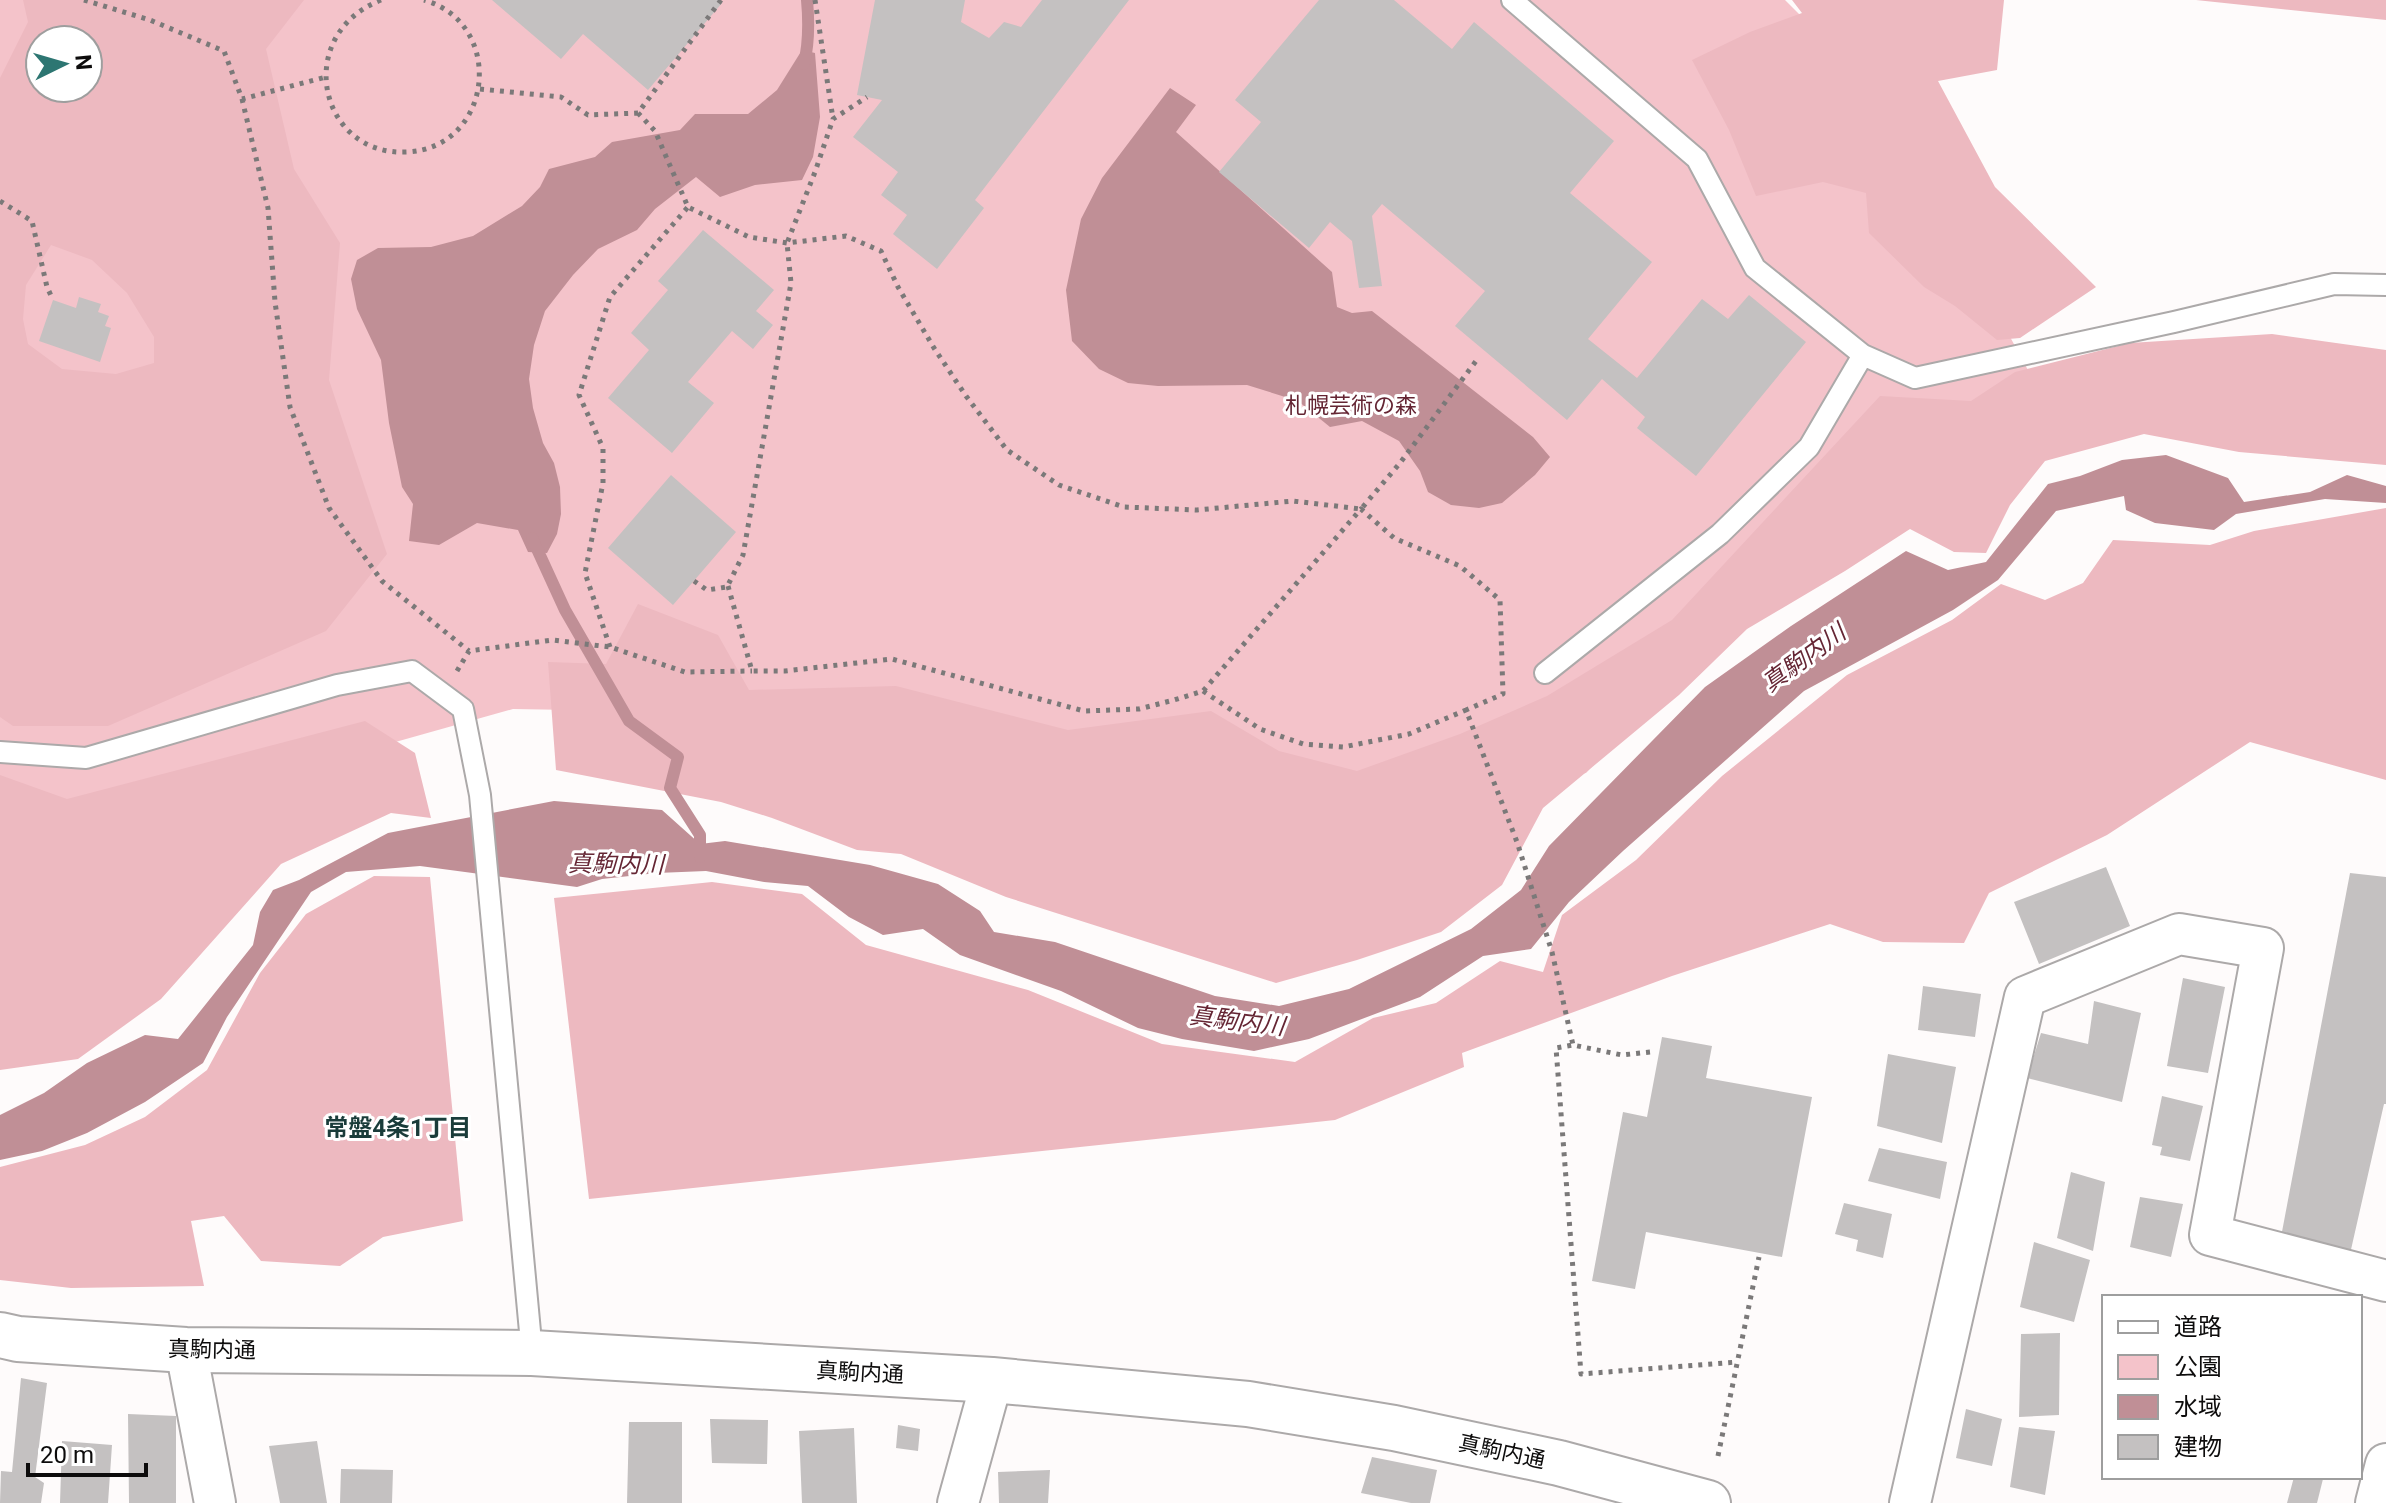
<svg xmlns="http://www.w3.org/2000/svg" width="2386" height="1503" viewBox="0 0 2386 1503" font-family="Roboto,'Noto Sans JP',sans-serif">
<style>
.green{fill:#f4c3ca;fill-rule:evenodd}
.forest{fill:#edb9c0;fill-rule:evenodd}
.water{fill:#c08f96}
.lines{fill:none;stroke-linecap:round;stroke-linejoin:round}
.stream{stroke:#c08f96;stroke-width:12}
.building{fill:#c4c1c1}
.lane-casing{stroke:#aca9a9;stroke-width:24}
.street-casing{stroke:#aca9a9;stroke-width:44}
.highway-casing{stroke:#aca9a9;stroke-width:48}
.path{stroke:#7b7979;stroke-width:5;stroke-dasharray:4 6;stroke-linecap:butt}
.lane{stroke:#fff;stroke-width:20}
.street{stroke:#fff;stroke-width:40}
.highway{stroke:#fff;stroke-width:44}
.labels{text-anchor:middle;stroke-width:6;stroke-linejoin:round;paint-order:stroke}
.park-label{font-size:22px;fill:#642533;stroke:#fff}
.street-label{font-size:22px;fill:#0d0c0c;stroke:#fff}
.water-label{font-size:24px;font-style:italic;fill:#652634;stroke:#fff}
.neighbourhood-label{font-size:24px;font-weight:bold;fill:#1a3c3a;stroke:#fff}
</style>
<rect width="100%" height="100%" fill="#fefbfb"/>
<!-- green -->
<path class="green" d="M0,0h1785l22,22 127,174 108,200 -246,157 -210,220 -236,46 -536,-105 -301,-5 -420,118 -93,-29zM40,40h48v48h-48z"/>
<!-- forest -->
<path class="forest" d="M23,0h281l-38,49 28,120 46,74 -11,137 58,174 -61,77 -218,95h-95l-13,-9v-639l28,-56zM40,40h48v48h-48zM51,245l41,15 35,33 27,44v26l-38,11 -54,-5 -34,-25 -5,-25 3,-34z
M1792,0h212l-7,70 -59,11 57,106 101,100 -76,51 -23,2 -42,-34 -31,-19 -55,-54 -3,-40 -43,-11 -67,14 -27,-66 -37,-70 58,-28 52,-19z
M2196,0h190v20z
M2272,334l114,16v115l-147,-13 -95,-18 -99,27 -35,44 -24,48 -32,-1 -44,-23 -65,42 -98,58 -68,66 -136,113 -41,77 -61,47 -84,28 -81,23 -270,-86 -105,-43 -44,-4 -85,-32 -51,-16 -165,-32 -8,-108 58,2 32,-60 80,31 31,55 147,-4 172,44 143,-19 68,40 78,20 103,-37 87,-38 125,-76 208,-224 91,5 44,-29 115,-29z
M2386,508v272l-136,-38 -143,93 -118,58 -25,50 -81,-1 -53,-18 -158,52 -210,77 2,14 -129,53 -746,79 -35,-301 158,-16 90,12 64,51 162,45 134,54 133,18 78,-44 63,-15 64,-42 43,11 19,-57 74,-55 86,-84 125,-101 105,-55 49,-36 44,16 38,-17 30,-43 97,5 44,-14z
M365,721l50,32 16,65 -40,-5 -110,51 -120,135 -83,60 -78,11v-295l67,24z
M374,876l56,1 33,344 -80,16 -43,29 -79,-5 -37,-45 -33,5 13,65 -133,2 -71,-8v-113l85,-22 60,-28 62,-47 53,-97 46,-59z"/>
<!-- water -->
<path class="water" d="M802,50l13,3 5,64 -7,40 -11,23 -47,5 -35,12 -24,-20 -41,32 -18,21 -39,19 -25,26 -28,36 -11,34 -5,34 4,29 10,35 11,20 6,24 1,27 -4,20 -10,19 -19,-1 -10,-22 -41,-7 -38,22 -30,-4 4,-37 -11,-17 -13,-64 -8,-63 -24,-51 -6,-30 6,-19 21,-12 53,-1 42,-11 49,-30 18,-19 9,-18 46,-12 17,-15 68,-12 15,-16h53l29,-24z
M1170,88l26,17 -20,27 156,140 5,35 15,6 20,-2 161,126 17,20 -15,18 -33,28 -23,5 -28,-3 -23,-13 -8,-21 -21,-30 -37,-20 -32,6 -32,-26 -51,-16 -89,1 -30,-3 -29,-14 -27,-28 -6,-51 15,-71 21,-41z
M2166,455l62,23 16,24 66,-10 37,-17 39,11v17l-61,-4 -89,15 -22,16 -59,-7 -29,-13 -2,-14 -68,15 -58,69 -45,30 -149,81 -181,160 -54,51 -38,47 -48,7 -63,41 -111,42 -55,12 -72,-12 -44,-11 -77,-37 -101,-36 -37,-26 -40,6 -34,-18 -41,-31 -44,-4 -58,-11 -49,2 -55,6 -25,8 -157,-21 -74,6 -35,20 -84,125 -24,46 -58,39 -58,31 -45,18 -42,9v-45l44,-22 43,-30 58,-28 33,4 75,-94 7,-33 13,-22 26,-10 89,-47 166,-32 108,9 38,34 25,-3 145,24 68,19 42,27 14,21 61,10 160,54 64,10 70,-17 122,-60 50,-39 28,-44 156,-159 86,-61 115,-75 42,19 38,-8 62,-78 32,-8 42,-16z"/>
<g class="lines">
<!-- stream -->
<path class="stream" d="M804,64c5,-21 5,-42 3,-64
M532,538l33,72 64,111 49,36 -8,31 30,47v22"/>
</g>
<!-- building -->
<path class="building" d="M492,0h227l3,3 -74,87 -65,-56 -22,25z
M875,0h90l-4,22 28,16 15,-16 17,5 21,-27h87l-154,200 9,8 -47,61 -44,-35 14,-19 -26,-20 17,-23 -45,-35 29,-37 -25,-5z
M1319,0h75l58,49 22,-27 140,119 -44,52 82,69 -64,77 49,39 65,-79 26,20 21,-24 57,47 -110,134 -59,-48 8,-11 -43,-38 -35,41 -112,-94 30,-35 -103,-87 -10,12 10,70 -23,2 -7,-47 -22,-19 -21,26 -90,-76 42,-50 -26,-22z
M703,230l71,60 -18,21 17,14 -20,24 -21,-18 -44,51 26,21 -42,50 -64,-55 41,-48 -18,-17 37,-43 -10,-9z
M79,297l22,7 -3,8 11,4 -4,10 6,2 -11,34 -61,-21 14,-41 23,8z
M671,475l65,57 -63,73 -65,-57z
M2106,867l24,59 -91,38 -25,-62z
M2350,873l36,4v227h-2l-34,150 -69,-17z
M2183,978l42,9 -17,86 -41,-7z
M1923,986l58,8 -6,43 -57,-7z
M2094,1001l47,12 -19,89 -95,-24 14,-45 47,11z
M1662,1037l50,9 -6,32 106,19 -30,160 -136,-25 -11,57 -43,-8 31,-169 24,5z
M1888,1054l68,13 -14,76 -65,-17z
M2162,1096l41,10 -13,55 -30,-6 2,-8 -10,-2z
M1879,1148l68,14 -7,37 -72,-18z
M2071,1172l34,10 -12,69 -36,-13z
M2140,1197l43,7 -12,53 -41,-10z
M1844,1203l48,11 -9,44 -27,-7 2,-11 -23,-6z
M2034,1242l56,18 -16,62 -54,-15z
M2060,1333l-1,82 -40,2 2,-83z
M21,1378l26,5 -12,94 9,6 -3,20h-41l1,-32 11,1z
M1966,1409l36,10 -10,47 -36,-8z
M128,1414l48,2v87h-47z
M710,1419l58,1 -1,44 -55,-1z
M629,1422h53v81h-55z
M898,1425l22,4 -2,22 -22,-3z
M2019,1427l36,4 -10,64 -35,-8z
M854,1428l3,75h-55l-3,-72z
M62,1441l50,4 -4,58h-48z
M317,1441l10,62h-47l-11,-57z
M1372,1457l65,13 -7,33h-19l-50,-10z
M341,1469l52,1 -1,33h-52z
M1050,1470l-2,33h-49l-1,-31z
M2294,1477l29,2 -6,24h-30z"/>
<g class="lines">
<defs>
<path id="lane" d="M1512,0l185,159 58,109 108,87 52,23 259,-56 160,-38 52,1
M1545,673l175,-139 89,-87 54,-92
M0,752l86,6 251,-73 75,-14 51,38 17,86 52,558"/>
<path id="street" d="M186,1350l29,153
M958,1503l34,-123
M1910,1503l115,-506 154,-63 84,14 -53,287 176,46
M2376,1503l10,-39"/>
<path id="highway" d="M0,1335l18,4 168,11 346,3 460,27 256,24 146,24 165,35 149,40"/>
</defs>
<!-- lane casing -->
<use href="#lane" class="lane-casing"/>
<!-- street casing -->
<use href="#street" class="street-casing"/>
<!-- highway casing -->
<use href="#highway" class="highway-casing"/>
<!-- path -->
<path class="path" d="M84,0l66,20 74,31 18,48 84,-22
M381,0c-89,35 -62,156 25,152 87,-3 101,-128 18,-152
M721,0l-83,113 17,18 33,76 61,30 38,6 59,-7 35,15 17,36 36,61 32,48 41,54 52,35 65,22 73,3 96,-9 68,8 39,-46 79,-106
M815,0l18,119
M480,89l81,8 27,18 50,-2
M242,99l26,109 7,94 15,105 39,101 53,73 87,70
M0,201l32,20 15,66 6,13
M694,581l13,9 20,-3 16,-32 48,-272 -4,-40 28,-71 18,-53 34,-22
M728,586l24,85h33l107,-12 192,52 55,-2 35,-9 29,-9 158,-182 33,29 66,28 40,34 3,94 -37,16
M610,647l-25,-74 18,-90v-35l-24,-53 31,-98 78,-90
M457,671l12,-20 83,-11 58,7 75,25 67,-1
M1203,691l57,38 43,15 40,3 66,-13 57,-24 51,132 35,110 21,93
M1650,1052l-28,3 -49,-10 -17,3 25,326 156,-12
M1718,1456l41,-199"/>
<!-- lane -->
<use href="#lane" class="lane"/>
<!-- street -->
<use href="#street" class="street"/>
<!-- highway -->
<use href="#highway" class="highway"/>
</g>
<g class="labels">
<!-- park labels -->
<g class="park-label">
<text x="1351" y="413">札幌芸術の森</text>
</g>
<!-- street labels -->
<g class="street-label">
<text transform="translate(212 1349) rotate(1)" y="8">真駒内通</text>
<text transform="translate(860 1372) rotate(3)" y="8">真駒内通</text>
<text transform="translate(1502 1451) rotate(12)" y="8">真駒内通</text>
</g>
<!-- water labels -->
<g class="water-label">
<text transform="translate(1804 658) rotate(-36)" y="8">真駒内川</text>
<text transform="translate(616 864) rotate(1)" y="8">真駒内川</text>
<text transform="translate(1237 1021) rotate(7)" y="8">真駒内川</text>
</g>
<!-- neighbourhood labels -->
<g class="neighbourhood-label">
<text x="398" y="1136">常盤4条1丁目</text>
</g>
</g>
<!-- legend -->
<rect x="2102" y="1295" width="260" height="184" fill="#ffffff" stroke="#9e9e9e" stroke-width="2"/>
<rect x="2118" y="1321" width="40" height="12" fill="#ffffff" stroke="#9e9e9e" stroke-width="2"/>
<text x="2174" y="1335" font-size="24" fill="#0d0c0c">道路</text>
<rect x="2118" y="1355" width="40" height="24" fill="#f4c3ca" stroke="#9e9e9e" stroke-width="2"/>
<text x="2174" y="1375" font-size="24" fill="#0d0c0c">公園</text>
<rect x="2118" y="1395" width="40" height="24" fill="#c08f96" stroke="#9e9e9e" stroke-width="2"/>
<text x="2174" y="1415" font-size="24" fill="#0d0c0c">水域</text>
<rect x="2118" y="1435" width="40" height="24" fill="#c4c1c1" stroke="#9e9e9e" stroke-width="2"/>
<text x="2174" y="1455" font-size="24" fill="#0d0c0c">建物</text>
<!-- north arrow -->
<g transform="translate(64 64) rotate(85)"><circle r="38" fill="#ffffff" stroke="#9e9e9e" stroke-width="2"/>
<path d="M0-6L14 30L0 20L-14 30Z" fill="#2d7672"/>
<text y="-12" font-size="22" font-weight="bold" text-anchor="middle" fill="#0d0c0c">N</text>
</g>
<!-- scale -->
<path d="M28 1463v12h118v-12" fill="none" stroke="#0d0c0c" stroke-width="4"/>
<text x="40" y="1463" font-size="24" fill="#0d0c0c" stroke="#ffffff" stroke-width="6" paint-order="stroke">20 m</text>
</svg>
